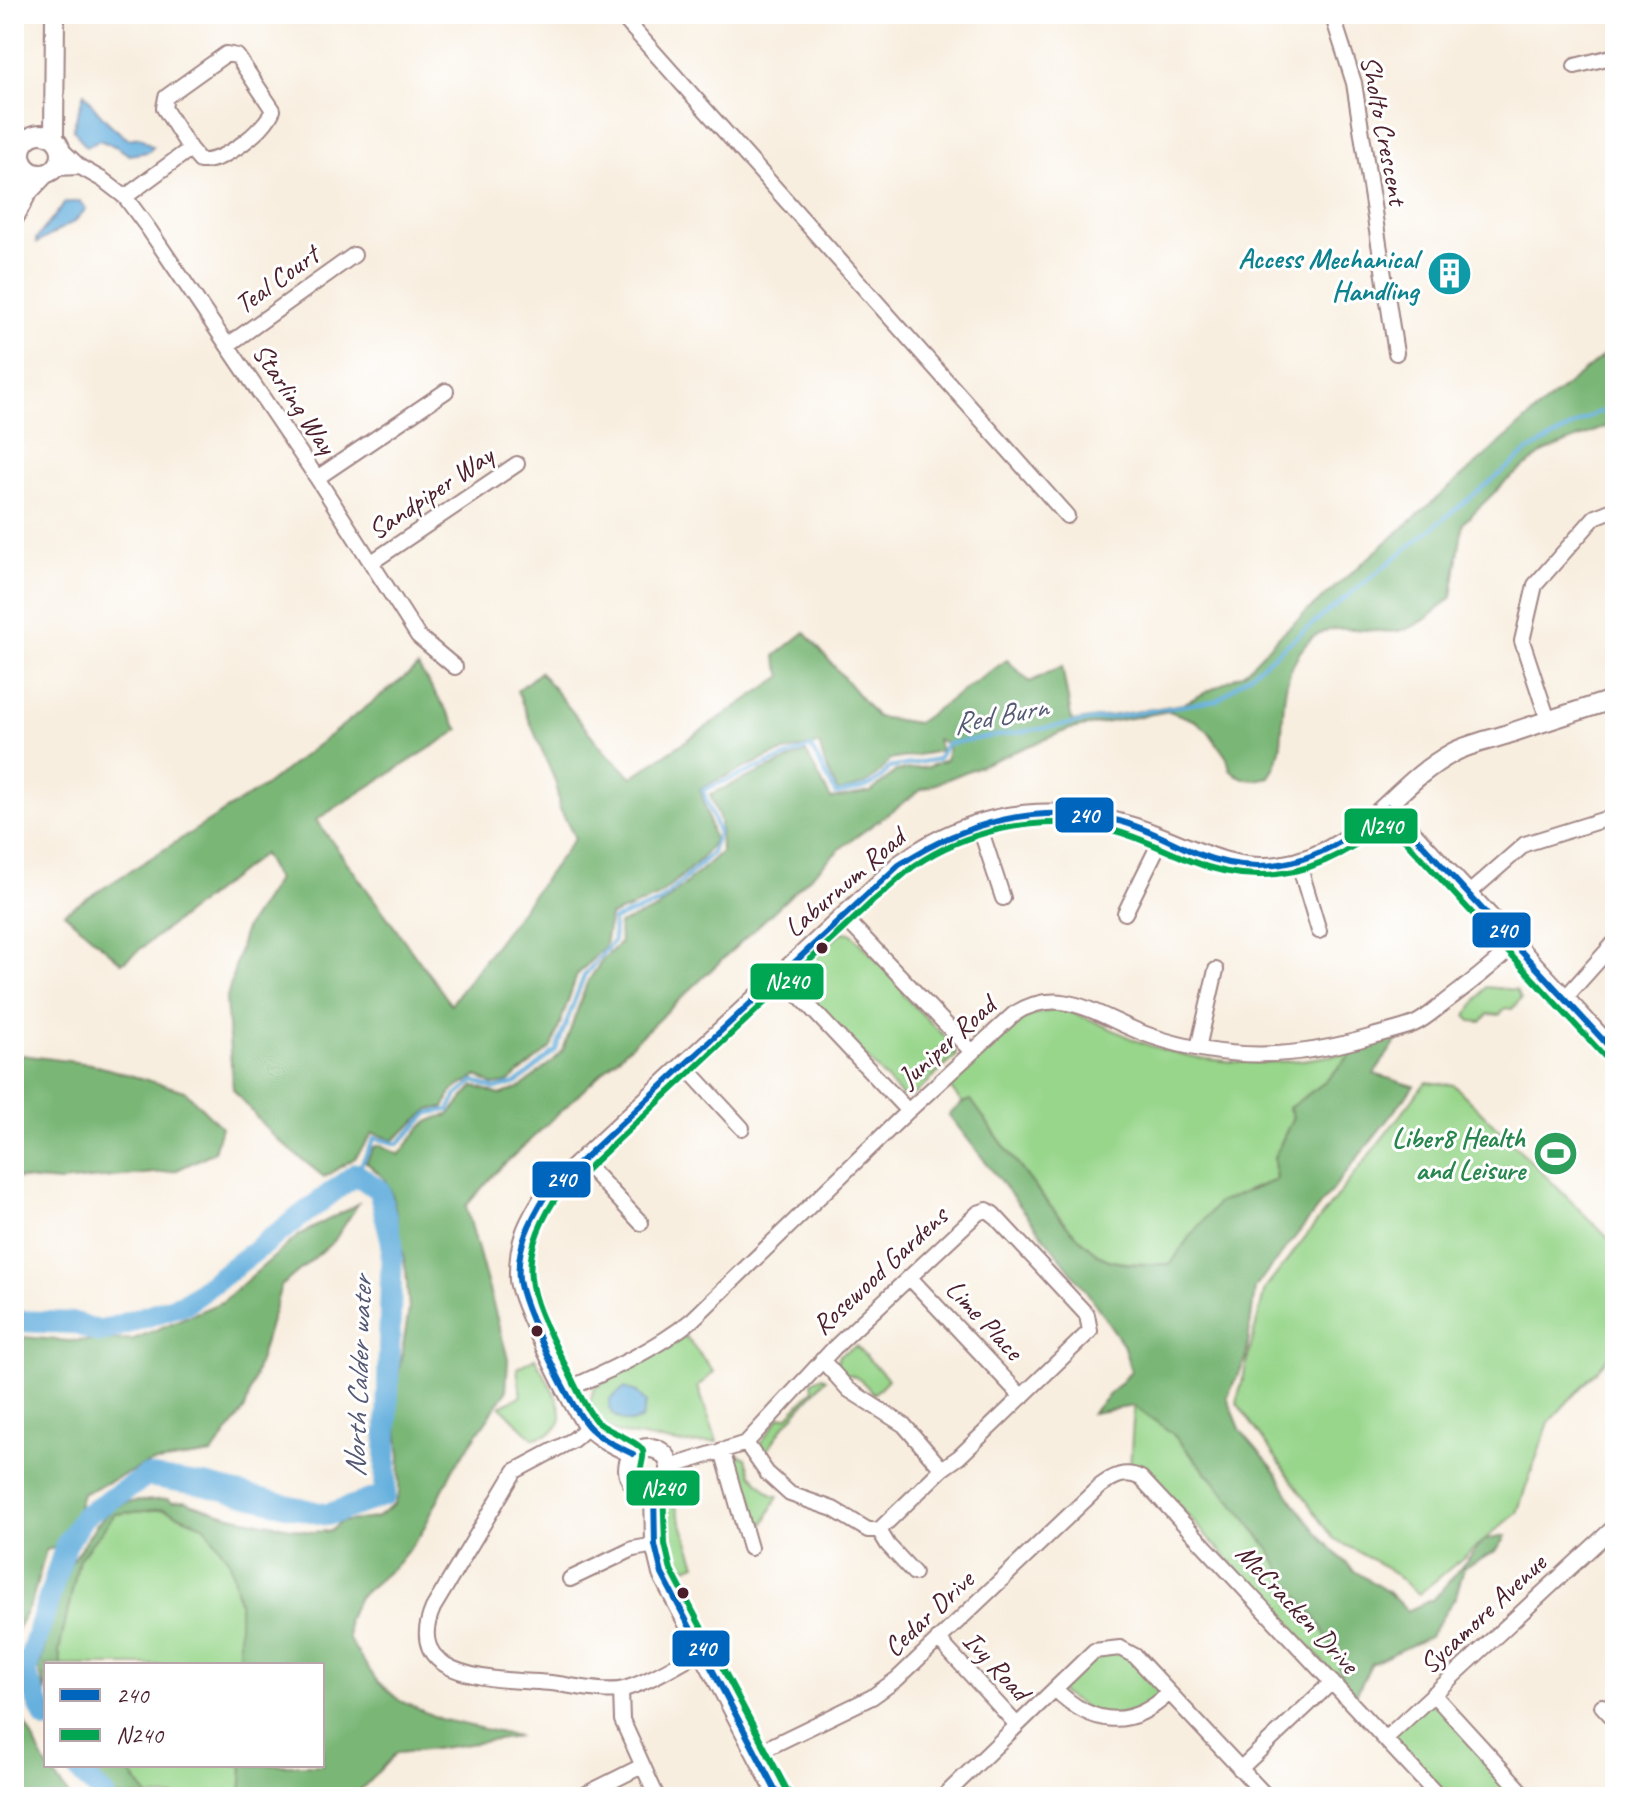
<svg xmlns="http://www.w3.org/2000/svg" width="1629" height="1811" viewBox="0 0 1629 1811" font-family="Caveat,sans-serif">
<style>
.green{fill:#98d68b;stroke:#717a5b;stroke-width:2}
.forest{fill:#7ab777;stroke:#626b51;stroke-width:2}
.water{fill:#66b0de;stroke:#586884;stroke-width:2}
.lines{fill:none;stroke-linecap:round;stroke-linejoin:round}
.stream{stroke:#66b0de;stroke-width:4}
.river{stroke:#66b0de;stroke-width:22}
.minor-casing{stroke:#a18685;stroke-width:18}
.tertiary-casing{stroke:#a18685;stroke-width:22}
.minor{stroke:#fff;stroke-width:14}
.tertiary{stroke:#fff;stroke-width:18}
.bus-1-casing{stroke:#fff;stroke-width:12}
.bus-2-casing{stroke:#fff;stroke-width:12}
.bus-1{stroke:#0065bd;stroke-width:6}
.bus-2{stroke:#00a651;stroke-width:6}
.bus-dot{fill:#4a1f2b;stroke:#fff;stroke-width:3}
.labels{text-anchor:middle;stroke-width:6;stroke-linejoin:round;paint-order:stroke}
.street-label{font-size:28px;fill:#4a1f2b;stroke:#fff}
.culture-label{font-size:28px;font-weight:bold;fill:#0d838f;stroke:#fff;text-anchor:end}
.leisure-label{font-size:28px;font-weight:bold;fill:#27864d;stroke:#fff;text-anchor:end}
.water-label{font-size:30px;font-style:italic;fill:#555973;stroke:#fff}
.line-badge{stroke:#fff;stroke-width:3}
.badge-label{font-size:22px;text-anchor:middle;font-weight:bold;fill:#fff}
</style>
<rect width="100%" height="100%" fill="#fff"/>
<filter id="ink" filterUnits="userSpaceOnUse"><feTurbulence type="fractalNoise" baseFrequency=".0125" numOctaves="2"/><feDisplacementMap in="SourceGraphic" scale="16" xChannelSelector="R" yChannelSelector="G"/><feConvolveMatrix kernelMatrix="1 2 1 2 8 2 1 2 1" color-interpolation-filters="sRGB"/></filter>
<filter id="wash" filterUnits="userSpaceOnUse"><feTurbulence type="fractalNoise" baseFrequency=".006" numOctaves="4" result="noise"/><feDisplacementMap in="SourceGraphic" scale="32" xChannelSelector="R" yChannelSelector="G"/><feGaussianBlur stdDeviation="1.8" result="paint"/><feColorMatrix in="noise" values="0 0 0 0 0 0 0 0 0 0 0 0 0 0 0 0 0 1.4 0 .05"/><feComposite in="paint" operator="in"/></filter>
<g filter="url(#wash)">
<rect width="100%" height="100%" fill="#f8eedf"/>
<!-- green -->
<path class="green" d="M842,932l9,1 52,54v8l42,42 9,4 2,15 -44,41 -10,-1 -104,-111v-12z
M1486,987l30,3 5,9 -9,10 -7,-1 -5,7 -12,-1 -7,8 -10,-1 -5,-5z
M1060,1009c28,7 53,22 80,33 68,26 144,25 214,9l-29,31 -36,26 4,9 -19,41 2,22 -27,10 -59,46 -19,28c-19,0 -43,1 -62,-4 -36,-12 -112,-125 -138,-160l-9,3 -13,-17 67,-61 14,-10z
M1426,1082l28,3 161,160v105l-66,72 -32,91 -98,81 -32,-26 -54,-30 -96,-135 28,-114z
M685,1336l29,36 -16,15 19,55c-28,3 -37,2 -64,-3 -32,-7 -45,0 -64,-34l5,-17z
M856,1346l32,33 -14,15c-6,-7 -17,-20 -29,-20l-8,-9 2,-10z
M535,1358c14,29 52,72 -2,80l-33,-32 21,-10 -4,-28z
M822,1377l4,2 -43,48 -19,28 -5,-10 21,-28 8,-1 25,-26 -1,-8z
M1134,1406l38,27 64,73 33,43 19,33 33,44 17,34 4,22 -193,-208 -19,-6z
M737,1454l9,4 5,16 21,21 6,1 -16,32 -20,-59 -5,1 -3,-12z
M674,1491l1,13 21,60 -22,9 -4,-6c-2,-25 -11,-55 4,-76z
M164,1509l41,17 25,36 9,40v63h-178l-2,-14 20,-92 36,-45z
M1120,1648l49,45 -16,16 -51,9 -47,-29 39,-38z
M1433,1694l94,103h-88l-54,-58z
M125,1765h118l-2,32h-93z"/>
<!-- forest -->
<path class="forest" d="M1604,355l11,5v63l-71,29 -39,30 -42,41 -11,74c-13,12 -28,26 -45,32 -32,10 -76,-15 -101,15 -38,45 -11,96 -37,133l-13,3 -10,-1 -9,-4 -7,-6 -3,-11 -19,-27 -12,-10 -27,-10 -99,18 -149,61 -79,57 -348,327 -28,32 42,153 -2,33 -53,77 -32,65 -23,29 -39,34 -12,23 2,20 28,41 23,20 40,18 79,18c-42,5 -82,13 -123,16l-42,44h-113l2,-32h79v-100h-83v-63l-9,-40 -25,-36 -41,-17 -49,5 -36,45 -20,92 2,14h-15v30l-7,-26 12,-47 19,-57 27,-41 16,-15 14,-7 41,-3 4,3 12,-1 46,15 81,16 20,-1 9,-9 36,-4 19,-14 4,-11 1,-37 -6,-56 15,-90 -3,-39 -13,-74 -7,-17 -20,-18 8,-15 7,-2 18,10c17,-20 21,-36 50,-40l25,-29 26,9 21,-8 34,-28 8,-9 24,-67 16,-24 17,-16 -1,-19 38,-15 64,-57 -1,-31 -10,-27 96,-42 25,47 40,-7 25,-21 32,-4 18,-7 2,-16 -11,-5 3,12 -50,9c-17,22 -24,26 -52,32l-13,-27 -6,-21 -43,10 -76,34 14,53 -13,18 -43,38 -48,19 -5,30 -28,29 -25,72 -45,36 -14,2 -16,-9 -25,15 -8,17 -14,1 -36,31 -21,-7 -18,25 -31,19 -54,-44 -37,-44 -7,-88 19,-72 32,-49 -14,-26 -141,109 -58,-50 202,-128 152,-118 41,63 -143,90 135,184 124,-166 -16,-31 -3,-24 -39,-92 23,-19 65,80 27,25 150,-101 -7,-20 30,-24 72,85 40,6 90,-63 23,22 32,-16 10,56 111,-18 61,-31 34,-36 278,-243z
M1401,1034l-27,40 40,12 -159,202 -9,71 -19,38 14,34 33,38 19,33 32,40 28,28 35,22 19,19 27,-12 50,-59 22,-4c-7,18 -26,24 -42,31l-8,29 -27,41 -58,27 -15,31 -14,-13 -4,-22 -17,-34 -33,-44 -19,-33 -33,-43 -64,-73 -38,-27 -42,7 39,-42 -8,-27 -36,-52 -138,-177 13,-12 9,-3c25,34 102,148 138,160 19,6 43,4 62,4l19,-28 28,-33 58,-23 -2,-22 19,-41 -4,-9 36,-26 29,-31z
M14,1054l77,10 94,27 36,36 -7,25 -39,19 -115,11 -46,-4z
M358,1204l-24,37 -53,45 -36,123 -33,45 -62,9 -68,31 -16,51 -20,5 -14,51 -18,34v-299l54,5 66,-2 88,-37 77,-67z
M14,1680l8,38 24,47 24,32h-56z
M89,1765h36l23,32h-31z"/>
<!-- water -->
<path class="water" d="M84,93c14,20 24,31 44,46l12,-2 13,10 -5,5 -19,3 -12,-8 -18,-7 -13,7 -13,-18z
M80,201l6,8 -11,12 -38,22 -1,-4 29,-36z
M624,1388l13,4 9,11 -4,16c-14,7 -26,2 -33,-12l1,-8z"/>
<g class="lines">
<!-- stream -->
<path class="stream" d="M356,1174l19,-36 23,6 31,-31 20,-3 8,-15 17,-14 21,8 22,-6 39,-33 28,-74 30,-36 -1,-20 46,-17 53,-50 6,-21 -15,-42 108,-43 25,47c24,-4 39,-6 53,-26l49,-9 8,-15 272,-44 309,-248 69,-39 19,-4"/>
<!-- river -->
<path class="river" d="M14,1321l60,2 26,9 86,-29 170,-129 23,16 13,52 -7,253 -58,20 -123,-30 -57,-9 -63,40 -18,29 -41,129 21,45
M74,1765l31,32"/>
</g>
</g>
<g filter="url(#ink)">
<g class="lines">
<defs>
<path id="minor" d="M620,14l447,502
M1332,14l22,69 42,270
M1575,66l40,-10
M61,149l19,18 23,13 22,17 23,31 169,250 101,158 37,31
M56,168l24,-1
M125,197l65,-48 10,12c23,2 64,-30 73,-51l-36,-54 -11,-2 -60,43 -2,11 26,41
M228,345l126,-90
M317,478l129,-87
M372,562l145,-98
M1548,720l-26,-79 13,-56 60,-68 20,-8
M979,825l24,73
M1298,861l21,70
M1468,894l57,-50 90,-28
M1125,913l37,-75
M843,916l129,136
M780,975l128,136
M1565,998l50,-56
M1198,1048l18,-78
M684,1065l58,63
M582,1160l59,63
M910,1278l112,119
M822,1360l27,30 55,35 38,44
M568,1389c43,-19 88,-40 124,-69l216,-209 106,-97c50,-32 88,6 137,22 77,26 145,23 222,0 14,-4 28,-7 41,-12 11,-5 21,-14 30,-21 25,-19 49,-37 71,-59
M588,1427l-15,13 -58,31 -82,137c-33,76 74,71 118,75 19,2 56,11 73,6 27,-8 53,-25 77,-38
M746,1443l21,30 23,21 43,15 35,21h11
M722,1450l28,98
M670,1467l76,-24 88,-95 144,-135 9,-3 6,4 94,101 3,16 -131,126 -17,12 -63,61
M879,1530l9,15 26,28
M570,1579l63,-30 22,-4
M938,1639l79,86
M1055,1689c37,37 76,41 114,4
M621,1690l1,30 35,77
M1433,1694l94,103
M1602,1706l13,14
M1385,1739l230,-213
M757,1753l115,-56 25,-18 203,-193c14,-10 25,-16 41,-8l298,319
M1240,1769l92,-87
M580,1797l62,-31
M943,1797l151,-146 26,-3 15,8 132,141"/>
<path id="tertiary" d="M21 154a20 20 0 1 1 40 0a20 20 0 1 1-40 0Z
M54,138l1,-124
M14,218l13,-25 18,-19
M1388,807l227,246
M628 1469a21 21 0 1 1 42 0a21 21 0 1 1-42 0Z
M633,1454c-13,-7 -37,-17 -46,-29 -15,-21 -66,-123 -68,-145 -1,-38 8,-56 28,-87l352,-328c82,-61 172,-65 264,-27 37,15 75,34 116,28 86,-14 108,-78 175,-114 15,-8 35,-12 51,-17 37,-13 73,-24 110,-36
M654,1491l1,54 7,29 117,223"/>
</defs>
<!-- minor casing -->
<use href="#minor" class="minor-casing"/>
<!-- tertiary casing -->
<use href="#tertiary" class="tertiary-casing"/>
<!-- minor -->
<use href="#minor" class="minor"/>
<!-- tertiary -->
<use href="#tertiary" class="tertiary"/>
<defs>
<path id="bus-1" d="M1388,807l227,246
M633,1454c-14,-7 -31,-14 -42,-25 -20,-19 -69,-122 -72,-150 -3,-32 12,-60 28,-86l352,-328c67,-44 142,-63 220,-44 28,7 53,22 79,33 74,29 134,2 190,-47
M654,1491l1,54 7,29 117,223"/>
<path id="bus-2" d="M788,1792l-117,-222 -6,-26 -2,-57c-6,-8 -16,-4 -22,-12 -2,-8 4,-17 2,-24 -4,-10 -37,-20 -47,-30 -14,-17 -23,-41 -33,-60 -32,-65 -50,-95 -8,-162l318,-298c14,-11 27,-24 41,-35 51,-35 119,-50 180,-40 35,6 65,22 97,35 73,30 138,10 196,-40l221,239"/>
</defs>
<!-- bus-1 casing -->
<use href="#bus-1" class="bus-1-casing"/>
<!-- bus-2 casing -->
<use href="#bus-2" class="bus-2-casing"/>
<!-- bus-1 -->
<use href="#bus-1" class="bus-1"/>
<!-- bus-2 -->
<use href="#bus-2" class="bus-2"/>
</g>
</g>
<!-- icons -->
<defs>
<symbol id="building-disc" viewBox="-11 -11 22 22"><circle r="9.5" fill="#0f9aa8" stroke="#fff"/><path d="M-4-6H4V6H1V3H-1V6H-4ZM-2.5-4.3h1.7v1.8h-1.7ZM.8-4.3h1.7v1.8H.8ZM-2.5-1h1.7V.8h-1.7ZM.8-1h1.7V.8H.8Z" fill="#fff"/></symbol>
<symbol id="stadium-disc" viewBox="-11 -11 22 22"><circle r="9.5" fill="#2e9e5b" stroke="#fff"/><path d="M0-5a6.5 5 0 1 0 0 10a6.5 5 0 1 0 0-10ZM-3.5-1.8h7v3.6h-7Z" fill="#fff"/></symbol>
</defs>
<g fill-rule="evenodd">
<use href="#building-disc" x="1424" y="248" width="51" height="51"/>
<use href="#stadium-disc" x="1530" y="1128" width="51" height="51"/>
</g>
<!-- markers -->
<g class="bus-dot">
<circle cx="822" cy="948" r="7"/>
<circle cx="537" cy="1331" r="7"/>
<circle cx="683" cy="1593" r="7"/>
</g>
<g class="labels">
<!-- street labels -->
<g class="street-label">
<text transform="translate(1385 130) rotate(79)" y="10">Sholto Crescent</text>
<text transform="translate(276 279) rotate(-36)" y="10">Teal Court</text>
<text transform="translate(295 398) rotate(56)" y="10">Starling Way</text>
<text transform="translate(430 492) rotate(-34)" y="10">Sandpiper Way</text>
<text transform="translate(844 882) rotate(-41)" y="10">Laburnum Road</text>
<text transform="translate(946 1041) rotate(-42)" y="10">Juniper Road</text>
<text transform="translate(879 1270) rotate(-43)" y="10">Rosewood Gardens</text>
<text transform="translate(985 1319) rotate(47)" y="10">Lime Place</text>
<text transform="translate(1298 1608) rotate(47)" y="10">McCracken Drive</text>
<text transform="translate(928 1613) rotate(-43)" y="10">Cedar Drive</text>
<text transform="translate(1482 1613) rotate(-43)" y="10">Sycamore Avenue</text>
<text transform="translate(997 1665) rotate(47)" y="10">Ivy Road</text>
</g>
<!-- culture labels -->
<g class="culture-label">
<text x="1418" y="268">Access Mechanical<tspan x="1418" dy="32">Handling</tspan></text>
</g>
<!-- leisure labels -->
<g class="leisure-label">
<text x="1525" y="1147">Liber8 Health<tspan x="1525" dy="32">and Leisure</tspan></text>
</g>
<!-- water labels -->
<g class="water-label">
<text transform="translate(1000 715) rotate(-11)" y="10">Red Burn</text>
<text transform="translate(358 1377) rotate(-88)" y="10">North Calder water</text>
</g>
</g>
<g class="line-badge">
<rect x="1054" y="796" width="61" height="38" rx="8" fill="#0065bd"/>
<rect x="1343" y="807" width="76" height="38" rx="8" fill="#00a651"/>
<rect x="1471" y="911" width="61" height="38" rx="8" fill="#0065bd"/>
<rect x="749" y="962" width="76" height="39" rx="8" fill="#00a651"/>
<rect x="531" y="1160" width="61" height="39" rx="8" fill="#0065bd"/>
<rect x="625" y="1469" width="76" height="38" rx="8" fill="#00a651"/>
<rect x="671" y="1629" width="60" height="39" rx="8" fill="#0065bd"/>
</g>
<g class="badge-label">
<text x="1084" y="823">240</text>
<text x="1381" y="834">N240</text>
<text x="1502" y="938">240</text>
<text x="787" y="989">N240</text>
<text x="561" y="1187">240</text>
<text x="663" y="1496">N240</text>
<text x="701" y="1656">240</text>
</g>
<!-- margin -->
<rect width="1629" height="1811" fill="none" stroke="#fff" stroke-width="48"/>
<!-- legend -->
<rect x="44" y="1663" width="280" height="104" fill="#ffffff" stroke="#b7a5aa" stroke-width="2"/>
<rect x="60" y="1689" width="40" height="12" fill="#0065bd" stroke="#b7a5aa" stroke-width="2"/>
<text x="116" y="1703" font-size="24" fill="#4a1f2b">240</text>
<rect x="60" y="1729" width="40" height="12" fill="#00a651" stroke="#b7a5aa" stroke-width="2"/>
<text x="116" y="1743" font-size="24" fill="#4a1f2b">N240</text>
</svg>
